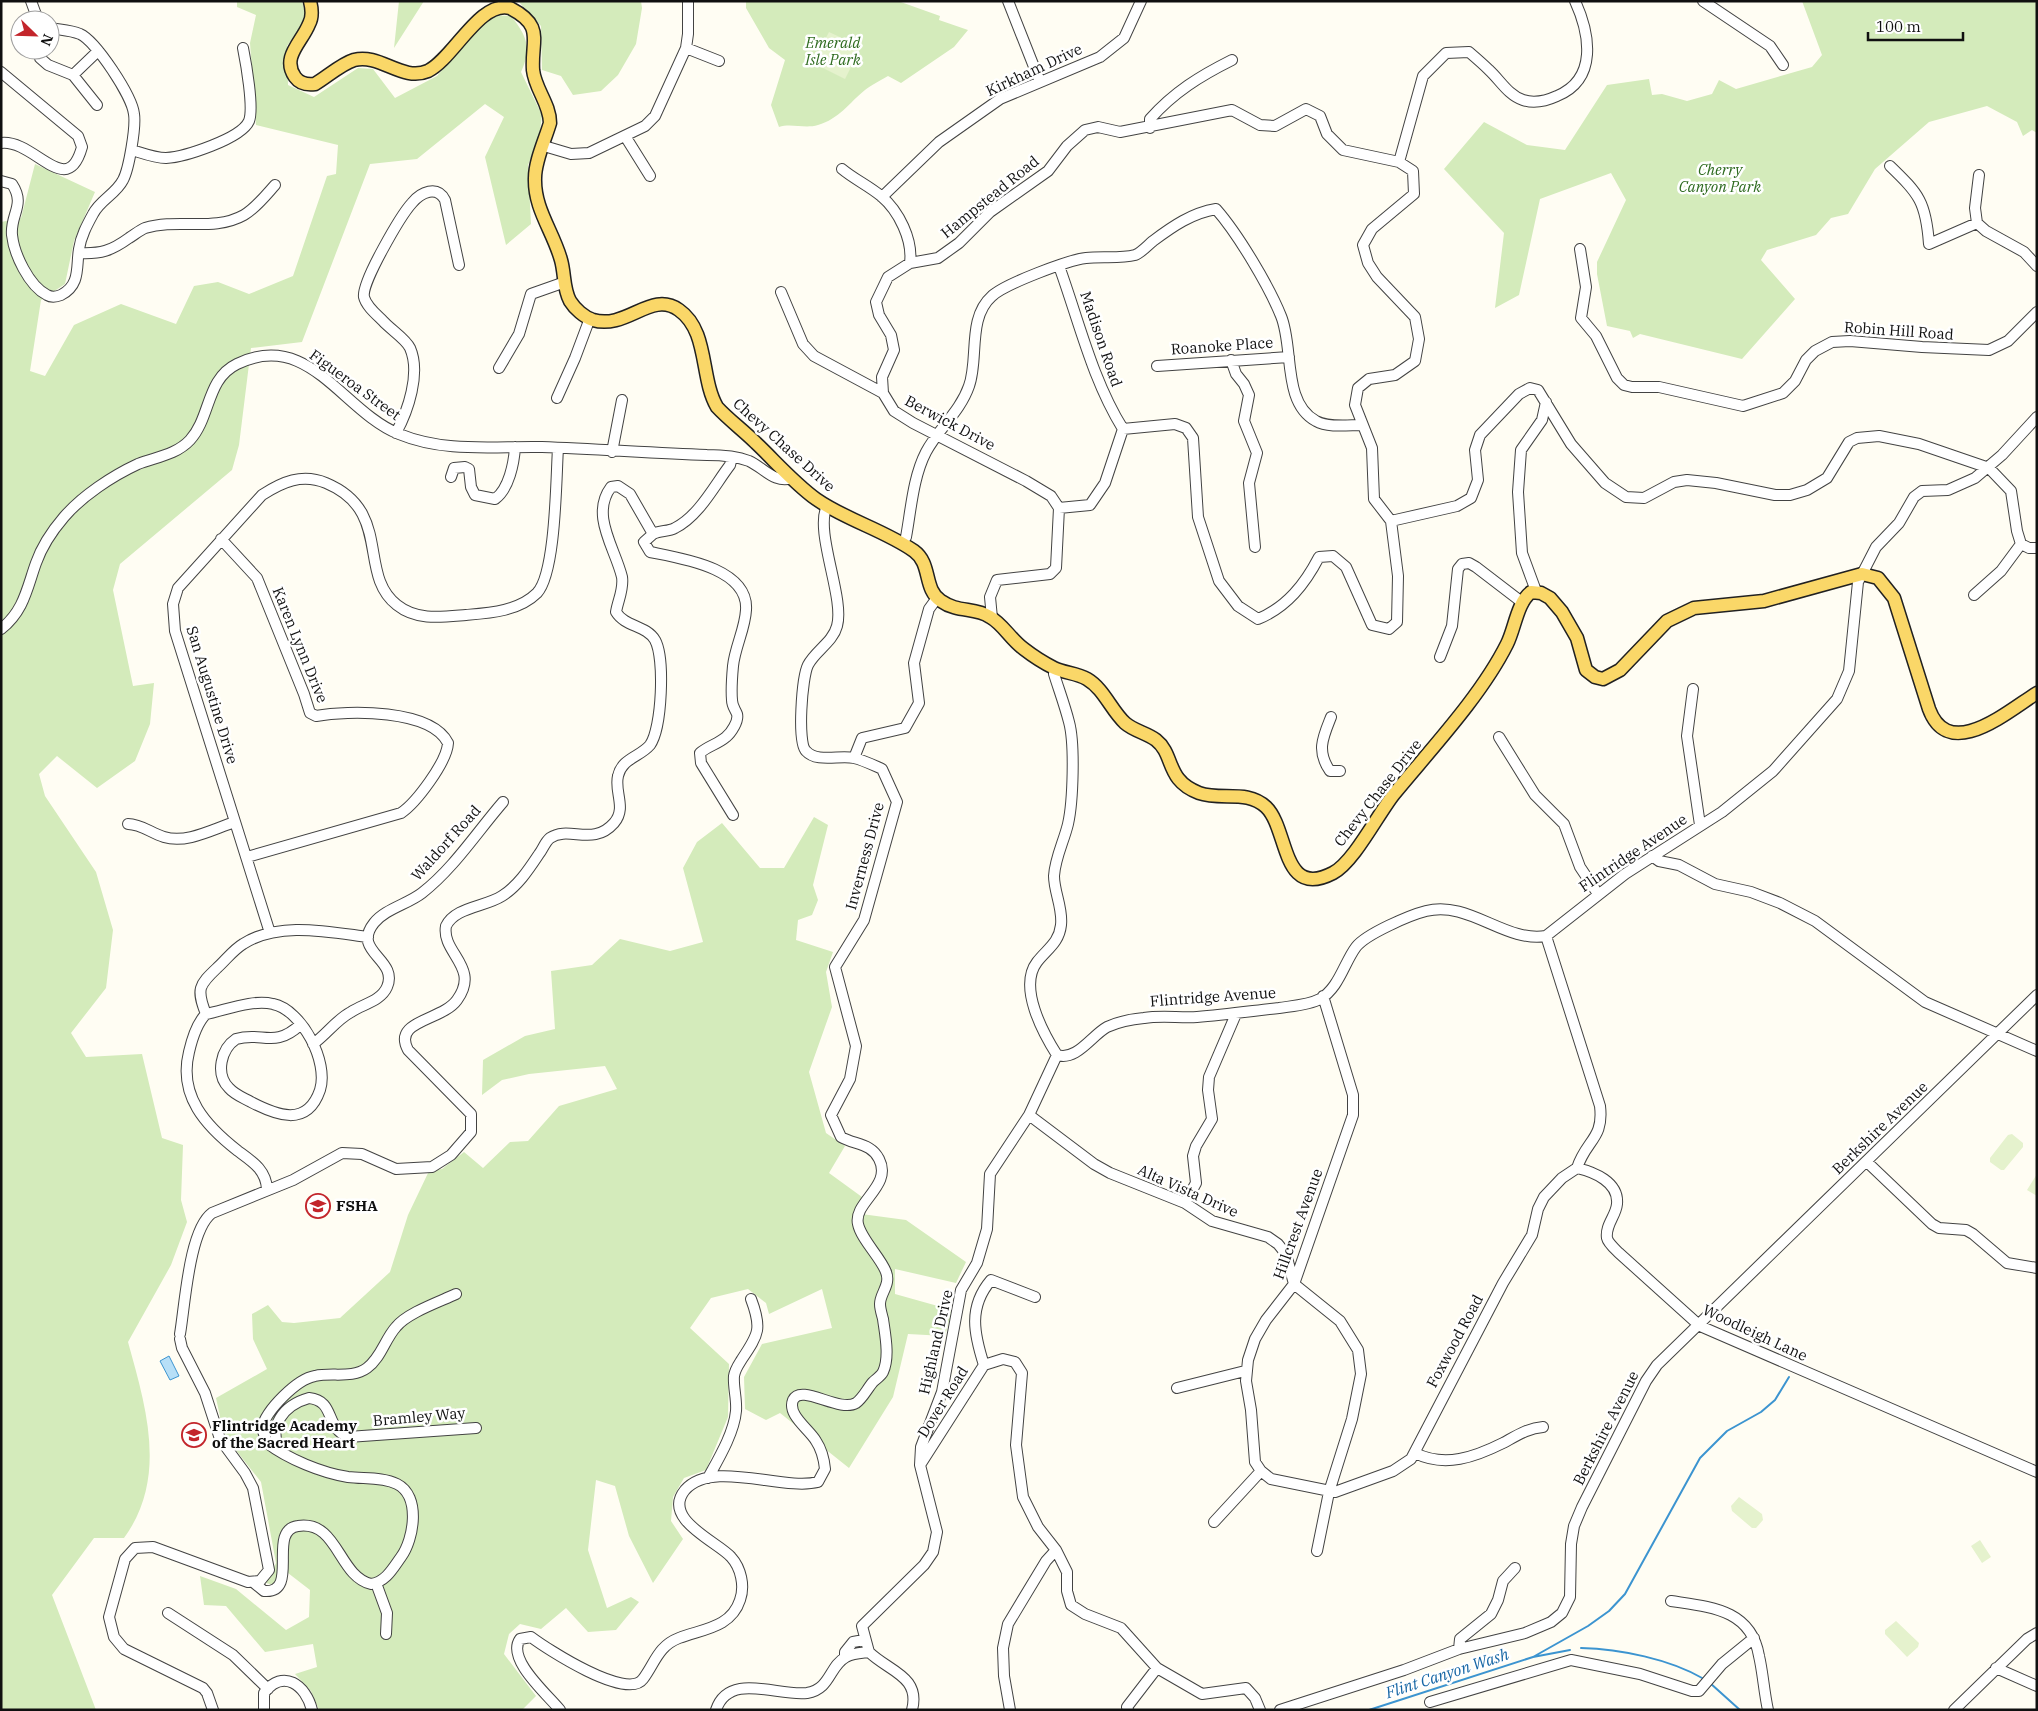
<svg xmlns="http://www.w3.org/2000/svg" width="2038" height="1711" viewBox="0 0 2038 1711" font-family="'IBM Plex Serif',serif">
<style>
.green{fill:#d4ebbb}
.pitch{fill:#e5f2cd}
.water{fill:#b7dff7;stroke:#3c94d0}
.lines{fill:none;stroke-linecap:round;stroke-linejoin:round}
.stream{stroke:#3c94d0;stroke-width:2}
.minor-casing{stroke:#434343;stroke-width:12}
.major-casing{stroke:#212121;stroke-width:15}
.minor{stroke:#fff;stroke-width:10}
.major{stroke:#fad768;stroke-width:12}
.labels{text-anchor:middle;stroke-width:5;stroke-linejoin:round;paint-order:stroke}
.park-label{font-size:15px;font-style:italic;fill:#2d6a1e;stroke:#fff}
.street-label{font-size:15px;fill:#101010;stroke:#fff}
.poi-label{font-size:15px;font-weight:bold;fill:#101010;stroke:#fff;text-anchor:start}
.water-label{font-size:16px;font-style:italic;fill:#1666a5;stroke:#fff}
</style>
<rect width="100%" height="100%" fill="#fffdf3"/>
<!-- green -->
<path class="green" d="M237,1h65l5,18 -20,27 1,39 26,12 44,-29 15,1 22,29 42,-22 53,-61 21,1c16,20 21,32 10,56l21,43 -3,23 -11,27 3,59 -25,21 -21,-88 19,-40 -19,-13 -68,55 -47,5 -68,178 -51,6 -12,97 -7,25 -112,94 -7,26 20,96 21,-3 -4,41 -15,37 -38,27 -40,-32 -18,18 6,22 51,76 17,58 -7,58 -35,45 15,24 56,-3 20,84 21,7 -2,55 6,22 -16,43 -43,77c18,65 40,136 -4,196h-30l-42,57 44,115h-95v-1488l20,-4 14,-54 60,28 -21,49 -9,43 -24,16 -11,71 15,5 29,-51 47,-21 55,20 18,-38 24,-4 31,12 44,-18 34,-100 9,-2 2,-29 -82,-20 -6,-82 6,-28 -19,-8z
M399,1h25l-30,47z
M518,1h123l1,7 -6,36 -18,31 -17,16 -28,4 -12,-19 -19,-6 -1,-44z
M746,1h152l42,15 -1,4 29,10 -14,17 -53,36 -13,-7c-8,5 -17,9 -23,14 -16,13 -26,29 -47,35 -13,4 -27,-2 -39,2l-8,-22 14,-45 -16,-12 -23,-40z
M1802,1h235v132l-5,-3 -9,6 -6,-14 -30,-16 -58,16 -54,47 -27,45 -17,4 -15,17 -49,15 -6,10 34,39 -53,60 -102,-25 -7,4 -3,-7 -23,-5 -10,-52v-12l29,-62 -15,-27 -71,26 -21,96 -24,13 9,-75 -60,-64 40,-47 43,23 38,5 42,-65 42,-6 3,16 10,-1 25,7 25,-7 7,-14 17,9 76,-22 10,-12z
M814,817l14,8 -15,60 5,15 -6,15 -14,5 -2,20 37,12 -7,20 6,35 -23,65 17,61 19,13 -16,27 33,24 -8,16 52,7 60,42 -10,21 -61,-14v25l57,16 -7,26 -37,-2 -15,63 -44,71 -69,-55 -14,7 -21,-11 -1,-32 18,-33 70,-16 -10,-39 -53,25 -3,-11 -18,-14 -37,9 -21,30 39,36 -1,53 -22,53 -22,8 -11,19 -2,24 12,18 -30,44 -24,-47 -14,-50 -19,-6 -8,70 19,58 24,-11 8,5 -23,28 -28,2 -22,-24 -25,21 -21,-5 -11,10 -5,20 32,42 -14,14h-203l-8,-19 -16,-17 22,-7 -4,-23 -48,8 -39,-46 -22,-1 -4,-29 36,13 50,41 23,-13 1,-27 -22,-17 -15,12 -7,-2 10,-20 -15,-81 -37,-47 -8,-37 51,-29 -14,-30 -1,-25 16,-9 14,17 12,1 46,-5 50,-46 18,-57 21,-44 13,-2 22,-17 19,16 27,-26 18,-1 31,-35 58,-17 -12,-23 -76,8 -27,6 -20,15 1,-35 42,-24 30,-7 -4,-58 41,-6 28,-26 50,12 33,-9 -20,-74 14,-26 25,-19 38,45h24z"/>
<!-- pitch -->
<path class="pitch" d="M829,32l32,15 -16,32 -32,-16z
M2012,1134l11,9v4l-19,23h-3l-11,-8v-4l18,-23z
M2037,1174v22l-10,-6z
M1739,1497l23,17 1,6 -7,8h-4l-20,-17 -1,-5z
M1980,1540l11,17 -9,6 -11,-17z
M1896,1621l23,22 -1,4 -11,10 -22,-23v-4z"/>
<!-- water -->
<path class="water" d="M169,1356l10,20 -9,4 -10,-19z"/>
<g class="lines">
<!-- stream -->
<path class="stream" d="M1581,1648c39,1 89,11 123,31
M1533,1657l55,-31 21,-15 16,-17 75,-136 27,-27 34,-19 14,-12 14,-23
M1710,1683l30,27
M1369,1710l164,-53 37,-7"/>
<defs>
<path id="minor" d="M31,1l7,19
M1008,1l32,81
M1703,1l67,45 13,19
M686,48l33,13
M40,58l8,7 25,10 24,30
M1,72l77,64 4,11c-15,54 -47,-8 -81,-4
M73,75l25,-24
M1150,128v-9c24,-27 50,-43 82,-59
M625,136l25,40
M544,146l27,8 18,-1 56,-27 10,-10 31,-68 2,-14v-33
M132,150c10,3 23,8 34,8 18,-1 75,-19 83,-37 5,-13 -3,-58 -6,-73
M1399,162l24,-86 23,-23 23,-1c7,6 14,12 20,18 11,10 19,25 34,30 12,4 23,1 34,-4 41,-17 33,-62 18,-95
M1890,166c29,28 36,36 39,78l48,-21
M842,169c12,10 27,17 39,27 18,15 32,44 29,67
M1979,175l-4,33 2,15 9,8 38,21 13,14
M1,181l11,3c14,21 -2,30 0,51 2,19 17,51 35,60 5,3 9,2 14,0 20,-10 15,-29 18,-46 2,-13 8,-24 14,-35 7,-14 23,-20 30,-34 6,-11 13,-53 11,-66 -2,-18 -38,-73 -54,-80 -10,-4 -20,-4 -30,-6
M882,197l57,-55 61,-43 100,-42 24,-19 17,-37
M1580,249l6,38 -5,31 15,18 21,42 7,7 8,2h27l84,19 40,-13 12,-12 11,-21 9,-9 17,-9 18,-1 72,6 67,3 19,-9 29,-29
M79,253c22,1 32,-2 50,-15 5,-3 11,-8 16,-10 33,-10 69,4 99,-13 12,-7 22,-20 31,-30
M781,292l22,52 11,12 69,37 11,18 19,12 113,58 25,15 8,12
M1231,360l5,14 8,10 5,11 -5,26 13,32 -8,30 6,64
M1157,366l132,-9
M499,368l20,-34 12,-40 34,-12
M883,393l-1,-16 12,-27 -3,-15 -12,-20 -3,-13 12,-25 22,-14 28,-5 21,-15 31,-31 58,-41 19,-25 18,-16 13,-3 22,5 112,-22 28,15 15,1 31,-17 14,7 7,18 16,16 56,12 14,9 1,23 -42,35 -9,16 5,18 9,14 38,40 4,22 -4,22 -20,14 -26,4 -11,9 -3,17 17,43 2,51 17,22 7,55 -1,46 -8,7 -17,-4 -26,-58 -13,-11 -14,1c-14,27 -32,50 -61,62l-20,-13 -19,-25 -21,-64 -5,-79 -7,-10 -11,-4 -52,5c-31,-50 -44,-108 -64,-163
M557,398l18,-40 15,-40
M396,433c12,-22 25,-60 14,-85 -4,-9 -20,-19 -27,-27 -6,-6 -17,-15 -19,-24 -3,-14 37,-82 48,-94 9,-11 25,-18 33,-3l14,65
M612,452l10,-52
M451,477l3,-9 11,-1 4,2 2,18 4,8 20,4c14,-10 19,-36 20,-52
M1391,521l66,-15 14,-8 7,-18 -3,-30 5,-15 39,-41 11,-6 8,2 33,54 34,39 21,14 18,1 30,-16 13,-2 29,3 59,12h15l17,-5 20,-12 22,-36 8,-4 22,-2 40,8 70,24 22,23 6,40 4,13 8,4h8
M653,534l-9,8 6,10c30,6 99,16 96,58 -1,19 -11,37 -13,56 -1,11 -2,23 -1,34 0,6 3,9 5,14 2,7 -6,19 -11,23 -8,7 -18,9 -26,16l1,10 32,52
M221,539l36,39 47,116 6,19 6,3c32,-6 115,-7 132,27 -1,19 -32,60 -47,70l-154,44
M902,543l4,-6c5,-27 7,-60 20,-85 12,-23 34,-40 43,-66 10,-27 -2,-68 23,-90 13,-12 76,-36 94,-38 15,-2 34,1 49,-3 6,-2 13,-10 18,-14 20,-15 39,-28 63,-32 22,25 53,77 65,107 13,31 1,87 35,105 12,7 33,4 45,4
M1536,591l-14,-38 -4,-61 3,-42 21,-30 4,-18
M1974,595l27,-24 20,-27
M992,618l-2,-21 7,-17 53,-6 6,-6 3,-60 31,-3 15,-22 18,-54
M1,629c23,-18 26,-41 35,-66 6,-17 16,-32 28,-46 18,-21 48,-41 74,-53 18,-7 38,-9 52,-24 21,-23 16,-61 47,-76 72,-35 105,47 162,70 46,19 95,12 143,13 55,2 110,6 165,8 14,0 29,1 42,6 15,7 26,23 43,17
M1440,657l12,-31 6,-57 4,-5 7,-1 7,4 47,36
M1693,689l-6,47 13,89
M1331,717c-8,20 -15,34 -1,54h10
M1499,737l36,58 29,29 16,43 18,27
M854,758l8,-20 43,-10 14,-25 -5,-40 15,-54 8,-11
M128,824c13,0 23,9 36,13 23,7 49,-8 71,-15
M1652,856l7,5 20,4 36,19 36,8 29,11 35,18 110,81 112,49
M270,933l-95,-302 -2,-27 5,-16 84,-93c20,-13 40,-22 64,-12 67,28 31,91 71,122 20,16 45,12 69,10 24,-2 53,-4 71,-22 19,-20 19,-115 21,-145
M1546,936l54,170c4,33 -14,34 -23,62 17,4 42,14 40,36 -1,12 -12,21 -10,34 1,5 8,11 12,15l81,73 337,146
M1323,996l30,99v20l-59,169 -28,36 -11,19 -7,21 -2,21 5,29 4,52 6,9 10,8 64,13 58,-21 18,-12 92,-176 29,-48 6,-26 6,-12 18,-19 15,-10
M206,1014c20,-4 47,-15 67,-10 29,6 56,58 47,86 -13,38 -44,25 -69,12 -7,-4 -16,-7 -22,-14 -14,-14 -8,-39 7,-49 26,-8 38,10 64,-14
M313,1044c14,-10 23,-24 38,-32 12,-8 30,-11 36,-25 12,-28 -36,-35 -13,-64 11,-14 34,-19 48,-30 32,-25 55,-61 81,-91
M1057,1055c20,6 34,-19 50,-28 11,-5 25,-8 37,-9 17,-3 35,0 53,-1 27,-2 55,-6 82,-9 13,-2 30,-3 41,-9 19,-11 24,-36 36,-52 10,-13 54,-32 70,-36 43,-11 79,32 120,25l79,-62 97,-62 51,-41 64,-72 12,-28 9,-89 18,-35 23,-24 15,-26 8,-6 26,-1 27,-12 27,-23 35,-38
M1029,1115l65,49 16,9 75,30 27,18 56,16 10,7 8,10 8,30 46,37 18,29 3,24 -9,45 -23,73 -12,59
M1867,1162l65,62 7,4 27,2 7,4 34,29 30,5
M267,1189c-1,-19 -14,-27 -29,-38 -32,-25 -60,-55 -49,-99 3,-13 8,-29 17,-38 -10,-25 -7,-29 11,-46 9,-8 16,-18 26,-24 35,-23 86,-12 125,-7
M1185,1203l11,-20 -3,-27 3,-10 16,-27 -4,-29 1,-13 27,-63
M180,1334c5,-29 9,-104 32,-121l81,-33 49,-27 20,1 34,15 36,-2 19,-12 20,-23v-18l-63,-64c-16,-30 34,-29 49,-50 24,-33 -16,-47 -11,-74 9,-19 39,-19 56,-30 16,-10 27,-27 37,-42 4,-5 6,-12 11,-16 19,-13 43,9 64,-15 13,-15 0,-31 4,-47 4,-18 22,-19 32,-31 12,-17 15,-87 5,-105 -9,-15 -30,-13 -39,-28 2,-12 8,-23 6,-35 -7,-29 -32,-62 -11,-90l7,-1 12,8 23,40c7,-4 15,-2 22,-6 24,-12 39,-42 55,-63l2,-8
M180,1339l2,9 23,45 15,46 25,34 8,15 16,82 -9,11 -12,1 -95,-35 -18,1 -10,11 -16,58 5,20 10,12 79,39 4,5 6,17
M984,1365c-10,-31 -16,-58 7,-85l44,17
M1177,1388l68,-17
M281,1452c-15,-25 3,-47 28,-54 27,3 15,29 39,39l128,-9
M1415,1453c30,15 60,4 88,-10 13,-7 25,-15 40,-16
M920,1465l64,-100 19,-6 12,3 7,11 -6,72 7,52 15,30 18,23 11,22v19l4,14 14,9 36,14 36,40 45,26 44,-6 9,10 5,12
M708,1478c11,-20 26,-45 28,-67 1,-12 -3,-24 -2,-35 1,-7 5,-12 8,-17 17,-25 20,-31 9,-60
M1214,1522l47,-51
M253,1582l11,9c37,3 2,-61 34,-65 40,-6 40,50 73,58 15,-2 22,-16 30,-27 13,-18 20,-61 -4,-73 -14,-7 -33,-5 -49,-7 -26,-4 -60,-18 -81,-34l-5,-15c4,-18 35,-49 53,-52 17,-4 37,3 52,-8 14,-10 18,-29 29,-41 11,-14 43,-25 60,-33
M376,1583l11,30 -1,21
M1671,1601c39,6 80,8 88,55 4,17 5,36 9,54
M168,1613l65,42 35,34
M1459,1649l1,-10 31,-25 7,-14 5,-19 12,-13
M845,1657v-5l8,-10 11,-2
M1996,1668l41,18
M1430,1702l141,-42 69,14 52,17h7l23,-27 32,-26
M264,1710v-17c19,-25 42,-8 48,17
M560,1710c-13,-16 -54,-51 -40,-71l11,-2c16,12 96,64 112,42 12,-16 15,-33 36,-41 23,-9 52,-10 61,-38 5,-14 1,-32 -9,-43 -13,-15 -70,-38 -46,-67 27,-31 97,1 133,-8l7,-13c-1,-10 -3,-19 -9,-28 -7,-12 -29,-26 -23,-41 8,-17 46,13 63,3 7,-5 11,-14 17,-21 3,-3 8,-6 10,-10 7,-15 2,-38 0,-53 -1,-4 -3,-10 -3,-15 0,-11 11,-19 6,-32 -5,-14 -25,-33 -28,-48 -5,-22 35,-38 21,-65 -8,-16 -24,-14 -38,-22l-10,-22 19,-36 6,-33 -21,-79 29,-47 33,-118 -15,-33c-9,-4 -19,-9 -28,-11 -15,-3 -37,5 -48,-7 -9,-8 -4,-74 2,-86 7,-14 25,-23 29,-39 8,-28 -23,-95 -10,-120
M716,1710c13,-39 63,-13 91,-17 24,-4 22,-27 39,-36 7,-4 15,-4 23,-5
M912,1710c9,-34 -24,-39 -43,-58l-7,-26 62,-61 9,-13 4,-20 -17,-67 1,-18 21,-55 19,-102 16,-27 10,-34 3,-55 39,-59 28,-60c-14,-22 -39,-68 -20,-93 10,-13 22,-19 24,-37 2,-17 -7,-33 -7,-49 1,-18 10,-35 14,-52 5,-22 7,-80 1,-102 -4,-16 -10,-32 -15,-48l1,-5
M1010,1710l-6,-34 -1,-28 5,-24 38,-63 10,-11
M1128,1710l-1,-3 30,-39
M1280,1710l124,-40 55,-21 66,-16 26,-11 11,-9 8,-16 1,-53 3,-18 8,-19 64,-126 11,-16 380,-370
M1954,1710l73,-71 10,-6"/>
<path id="major" d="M310,1c2,8 3,16 -1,23 -7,18 -28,33 -14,53 5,7 12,8 20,7 12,-7 26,-20 39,-24 26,-7 48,22 74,11 25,-12 52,-71 82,-63 35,18 21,32 23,62 2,19 17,34 17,53 -5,17 -15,38 -15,55 -1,31 18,53 26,82 4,14 2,28 9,41 5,8 14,16 23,19 34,10 58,-30 86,-10 30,21 21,68 38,97 12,13 26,23 39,36 19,18 38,40 60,56 30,21 68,31 98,52 18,13 9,38 27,50 17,12 34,6 49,16 13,7 21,23 34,32 9,7 20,14 30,19 10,5 23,5 33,11 17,10 24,31 38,44 9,8 22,10 31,17 19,15 9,40 43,53 22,8 48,-4 67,14 23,22 15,93 67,66 21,-11 45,-59 61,-79 37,-45 87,-98 113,-150 8,-16 10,-41 24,-52l10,1 9,5 12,14 15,26 9,32 9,7 8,2 17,-9 47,-49 27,-13 70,-7 98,-27 16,4 16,20 35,111c20,54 79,2 108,-16"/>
</defs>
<!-- minor casing -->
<use href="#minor" class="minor-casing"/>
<!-- major casing -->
<use href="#major" class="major-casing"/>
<!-- minor -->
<use href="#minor" class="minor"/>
<!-- major -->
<use href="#major" class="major"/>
</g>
<!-- icons -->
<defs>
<symbol id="school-ring" viewBox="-11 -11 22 22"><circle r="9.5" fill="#fff" stroke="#c3252b" stroke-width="1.5"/><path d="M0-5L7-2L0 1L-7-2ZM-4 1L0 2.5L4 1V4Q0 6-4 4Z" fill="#c3252b"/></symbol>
</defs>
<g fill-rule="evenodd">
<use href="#school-ring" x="304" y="1192" width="28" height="28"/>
<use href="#school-ring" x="180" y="1421" width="28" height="28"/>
</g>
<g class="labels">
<!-- park labels -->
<g class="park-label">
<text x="833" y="48">Emerald<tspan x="833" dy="17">Isle Park</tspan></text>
<text x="1720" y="175">Cherry<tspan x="1720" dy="17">Canyon Park</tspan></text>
</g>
<!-- street labels -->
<g class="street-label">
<text transform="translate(1034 70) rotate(-25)" y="5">Kirkham Drive</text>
<text transform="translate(990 197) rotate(-39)" y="5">Hampstead Road</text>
<text transform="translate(1899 331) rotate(4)" y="5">Robin Hill Road</text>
<text transform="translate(1101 339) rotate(71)" y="5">Madison Road</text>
<text transform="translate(1222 346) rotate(-4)" y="5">Roanoke Place</text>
<text transform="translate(355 385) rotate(36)" y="5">Figueroa Street</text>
<text transform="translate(950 423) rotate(28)" y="5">Berwick Drive</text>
<text transform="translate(784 445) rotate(42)" y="5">Chevy Chase Drive</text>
<text transform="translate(300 645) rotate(68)" y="5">Karen Lynn Drive</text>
<text transform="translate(212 695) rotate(73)" y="5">San Augustine Drive</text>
<text transform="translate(1378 793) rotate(-52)" y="5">Chevy Chase Drive</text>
<text transform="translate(446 843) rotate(-48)" y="5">Waldorf Road</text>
<text transform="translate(1633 853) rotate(-34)" y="5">Flintridge Avenue</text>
<text transform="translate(865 856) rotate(-75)" y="5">Inverness Drive</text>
<text transform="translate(1213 997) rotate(-4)" y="5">Flintridge Avenue</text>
<text transform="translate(1880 1128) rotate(-44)" y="5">Berkshire Avenue</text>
<text transform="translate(1188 1191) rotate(24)" y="5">Alta Vista Drive</text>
<text transform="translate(1298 1224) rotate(-70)" y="5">Hillcrest Avenue</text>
<text transform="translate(1755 1333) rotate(25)" y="5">Woodleigh Lane</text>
<text transform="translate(1455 1341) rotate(-62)" y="5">Foxwood Road</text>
<text transform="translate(936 1342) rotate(-77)" y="5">Highland Drive</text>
<text transform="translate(943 1402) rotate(-58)" y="5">Dover Road</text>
<text transform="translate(419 1417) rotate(-5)" y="5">Bramley Way</text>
<text transform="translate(1606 1428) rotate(-63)" y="5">Berkshire Avenue</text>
</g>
<!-- poi labels -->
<g class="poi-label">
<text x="336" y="1211">FSHA</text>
<text x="212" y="1431">Flintridge Academy<tspan x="212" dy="17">of the Sacred Heart</tspan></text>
</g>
<!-- water labels -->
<g class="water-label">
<text transform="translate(1447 1673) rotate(-18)" y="6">Flint Canyon Wash</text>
</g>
</g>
<!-- border -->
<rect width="2038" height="1711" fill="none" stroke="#101010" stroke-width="5"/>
<!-- north arrow -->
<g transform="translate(35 35) rotate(113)"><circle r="24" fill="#ffffff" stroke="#9f9f9f"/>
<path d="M0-4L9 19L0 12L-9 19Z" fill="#c3252b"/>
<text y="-8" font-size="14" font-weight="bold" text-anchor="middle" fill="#101010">N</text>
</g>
<!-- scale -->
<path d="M1868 32v8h95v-8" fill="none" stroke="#101010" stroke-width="2.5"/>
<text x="1876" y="32" font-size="15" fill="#101010" stroke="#ffffff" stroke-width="4" paint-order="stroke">100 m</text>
</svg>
